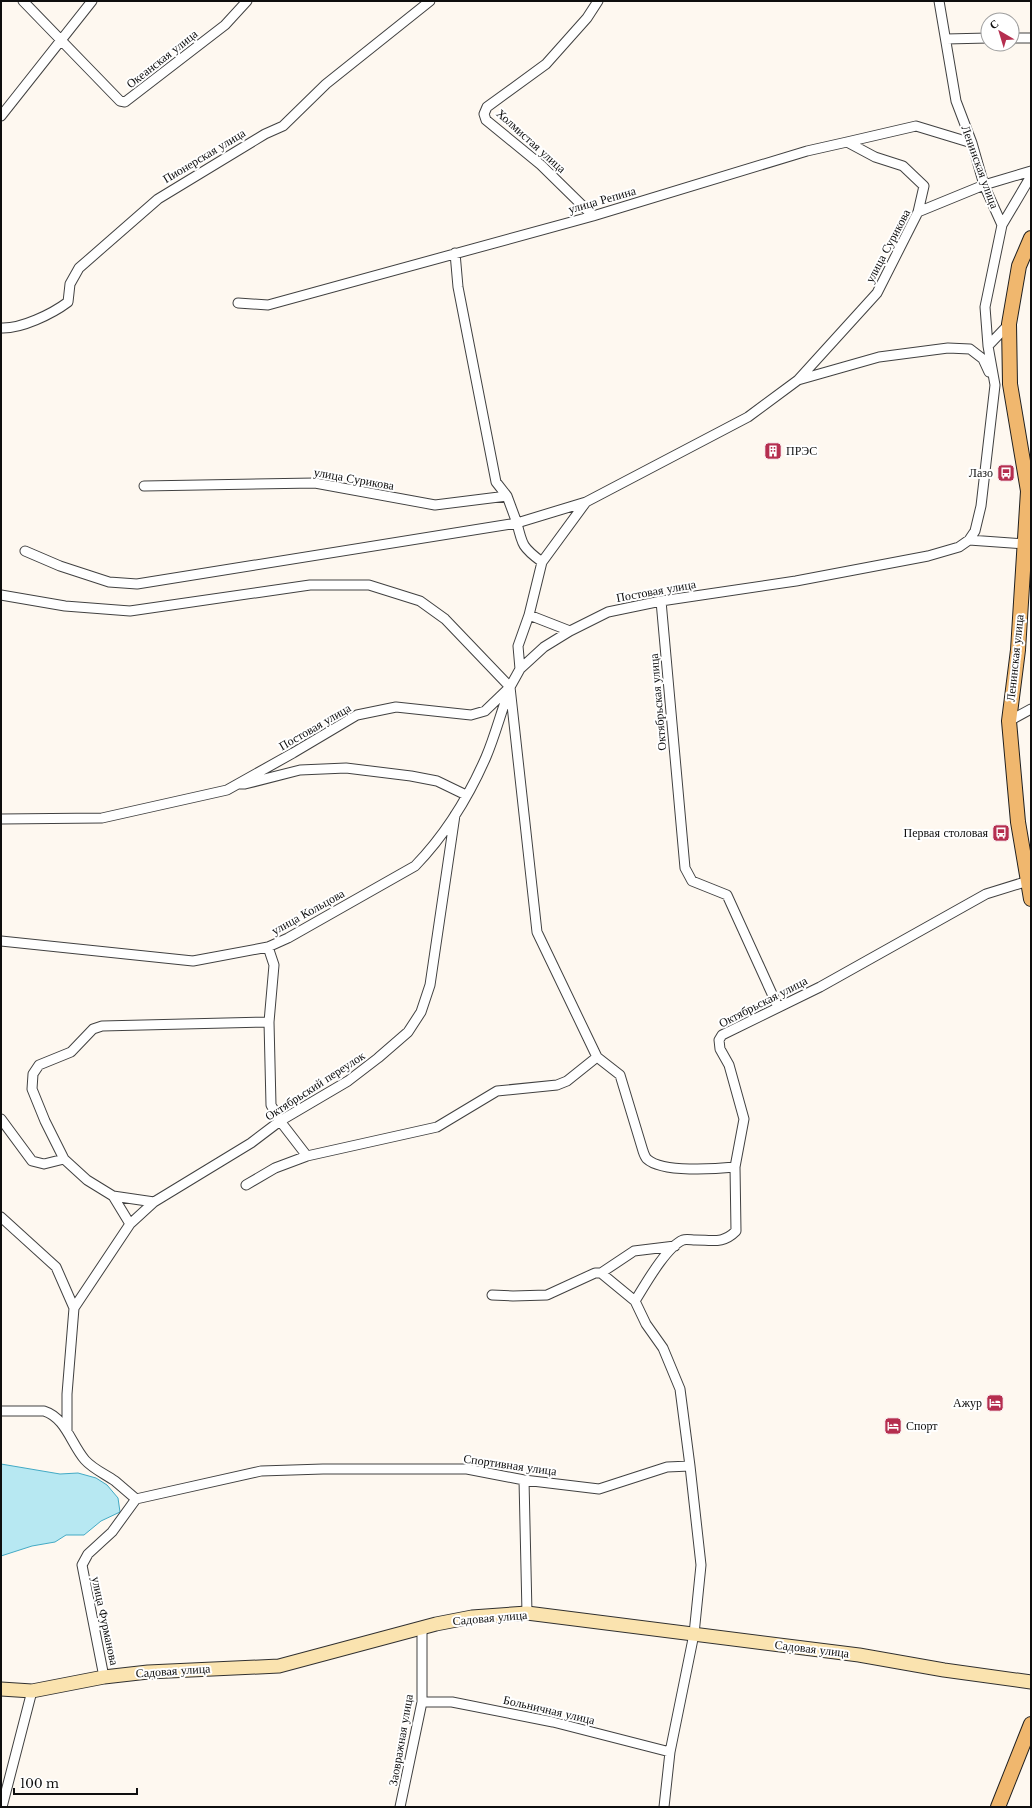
<svg xmlns="http://www.w3.org/2000/svg" width="1032" height="1808" viewBox="0 0 1032 1808" font-family="'Libre Baskerville',serif">
<style>
.water{fill:#b7e8f2;stroke:#43aac5}
.lines{fill:none;stroke-linecap:round;stroke-linejoin:round}
.street-casing{stroke:#414141;stroke-width:11}
.secondary-casing{stroke:#303030;stroke-width:15}
.primary-casing{stroke:#1f1f1f;stroke-width:16}
.street{stroke:#fff;stroke-width:9}
.secondary{stroke:#fae3af;stroke-width:13}
.primary{stroke:#f0b76e;stroke-width:14}
.labels{text-anchor:middle;stroke-width:4;stroke-linejoin:round;paint-order:stroke}
.street-label{font-size:12px;fill:#0e0e0e;stroke:#fff}
.poi-label{font-size:12px;fill:#0e0e0e;stroke:#fff;text-anchor:end}
</style>
<rect width="100%" height="100%" fill="#fef8f0"/>
<!-- water -->
<path class="water" d="M1,1464l59,10 18,-1 18,5 11,7 11,13 2,14 -19,9 -17,14h-18l-11,7 -23,4 -31,10z"/>
<g class="lines">
<defs>
<path id="street" d="M23,1l97,100 5,1 100,-77 22,-24
M1012,38h19
M946,39l42,-1
M1,116l91,-115
M847,142l28,15 28,9 21,20 -6,26
M593,216l-52,-51 -55,-45 -2,-6 3,-7 59,-43 41,-46 11,-17
M1002,225l29,-49
M455,253l3,34 38,195 11,14
M238,303l30,2 325,-89 214,-65 40,-9 69,-16 56,17
M1,328c20,1 51,-14 67,-26l2,-18 9,-16 79,-69 107,-65 18,-8 43,-42 104,-83
M988,346l21,-22
M798,380l81,-23 69,-9 22,1 13,10 6,13
M144,486l171,-3 120,22 72,-9 10,27 69,-21 -44,60
M586,502l162,-85 50,-37 79,-87 41,-81 66,-27 47,-14
M969,540l56,4
M25,551l35,15 49,16 28,2 380,-61c5,22 6,25 25,39l-13,53 41,16
M1,595l64,11 65,5 180,-26h59l51,16 25,18 65,68 27,245 60,125 23,18 23,76c1,3 2,6 4,8 15,14 69,10 88,8
M661,601l24,267 7,13 35,14 51,112
M520,669l-2,-23 11,-31
M1009,721l22,-12
M241,784h4l55,-14 46,-2 65,8 26,5 29,14
M1,819l101,-1 125,-28 66,-37 64,-38 39,-8 75,8 14,-4 25,-24 10,-18 24,-22 26,-16 38,-19 53,-11 135,-20 132,-25 31,-9 10,-7 6,-9 6,-25 14,-121 -7,-39 -3,-39 17,-82 -18,-40 -12,-42 -16,-42 -17,-100
M1,941l192,20 75,-14 20,-9 127,-72c30,-31 54,-70 71,-109 9,-21 15,-45 23,-66
M268,947l6,18 -5,57 2,83 9,16 27,35
M1,1119l31,42 12,3 20,-5
M246,1185l29,-17 32,-12 130,-29 60,-36 60,-6 10,-4 30,-24
M113,1196l41,6
M1,1217l55,50 18,41 -7,86v37
M130,1224l-17,-28 -26,-16 -23,-21 -19,-38 -13,-32 1,-15 6,-9 32,-13 22,-23 9,-3 167,-4
M601,1273l33,-22 41,-5
M492,1295l21,1 34,-1 48,-22h6l34,28 11,23 17,24 17,41 10,77 11,99 -7,69 -24,118 -6,55
M635,1301c10,-16 31,-54 48,-61 3,-1 9,0 12,0 18,0 28,4 41,-9l-1,-64 9,-48 -15,-54 -9,-16 -1,-9 3,-5 98,-48 166,-93 42,-13
M74,1308l56,-84 24,-22 97,-59 29,-22 68,-40 30,-23 30,-26 13,-20 9,-27 25,-170
M1,1411h43c22,7 27,33 41,49 8,9 20,14 30,21 7,6 14,12 21,18l-24,33 -24,22 -6,11 22,112
M524,1480l3,133
M136,1499l125,-28 62,-2h144l57,11 75,9 68,-22 23,-1
M422,1702h30l101,20 117,30
M2,1807l30,-116
M400,1807l22,-105v-74"/>
<path id="secondary" d="M1,1689l31,2 72,-14 44,-5 131,-6 157,-42 36,-7 55,-4 332,42 85,15 87,12"/>
<path id="primary" d="M1031,238l-12,28 -10,58 1,60 18,107 -10,159 -9,71 9,101 13,77
M998,1807l33,-83"/>
</defs>
<!-- street casing -->
<use href="#street" class="street-casing"/>
<!-- secondary casing -->
<use href="#secondary" class="secondary-casing"/>
<!-- primary casing -->
<use href="#primary" class="primary-casing"/>
<!-- street -->
<use href="#street" class="street"/>
<!-- secondary -->
<use href="#secondary" class="secondary"/>
<!-- primary -->
<use href="#primary" class="primary"/>
</g>
<!-- icons -->
<defs>
<symbol id="building-square" viewBox="-11 -11 22 22"><rect x="-9" y="-9" width="18" height="18" rx="4" fill="#b52e4f" stroke="#fff"/><path d="M-4-6H4V6H1V3H-1V6H-4ZM-2.5-4.3h1.7v1.8h-1.7ZM.8-4.3h1.7v1.8H.8ZM-2.5-1h1.7V.8h-1.7ZM.8-1h1.7V.8H.8Z" fill="#fff"/></symbol>
<symbol id="bus-square" viewBox="-11 -11 22 22"><rect x="-9" y="-9" width="18" height="18" rx="4" fill="#b52e4f" stroke="#fff"/><path d="M-5-6H5V4H4V6H2V4H-2V6H-4V4H-5ZM-3.5-4V0h7V-4ZM-3.5 1.2v1.5H-2V1.2ZM2 1.2v1.5H3.5V1.2Z" fill="#fff"/></symbol>
<symbol id="hotel-square" viewBox="-11 -11 22 22"><rect x="-9" y="-9" width="18" height="18" rx="4" fill="#b52e4f" stroke="#fff"/><path d="M-6-4.5h1.5V1H6V5H4.5V3h-9V5H-6ZM-4 0a1.8 1.8 0 1 1 3.6 0ZM.5 0V-2.5h3Q6-2.5 6 0Z" fill="#fff"/></symbol>
</defs>
<g fill-rule="evenodd">
<use href="#building-square" x="763" y="441" width="20" height="20"/>
<use href="#bus-square" x="996" y="463" width="20" height="20"/>
<use href="#bus-square" x="991" y="823" width="20" height="20"/>
<use href="#hotel-square" x="985" y="1393" width="20" height="20"/>
<use href="#hotel-square" x="883" y="1416" width="20" height="20"/>
</g>
<g class="labels">
<!-- street labels -->
<g class="street-label">
<text transform="translate(162 59) rotate(-38)" y="4">Океанская улица</text>
<text transform="translate(531 141) rotate(42)" y="4">Холмистая улица</text>
<text transform="translate(204 156) rotate(-31)" y="4">Пионерская улица</text>
<text transform="translate(980 167) rotate(70)" y="4">Ленинская улица</text>
<text transform="translate(602 200) rotate(-16)" y="4">улица Репина</text>
<text transform="translate(888 246) rotate(-62)" y="4">улица Сурикова</text>
<text transform="translate(354 479) rotate(10)" y="4">улица Сурикова</text>
<text transform="translate(656 591) rotate(-10)" y="4">Постовая улица</text>
<text transform="translate(1015 658) rotate(-84)" y="4">Ленинская улица</text>
<text transform="translate(658 702) rotate(-95)" y="4">Октябрьская улица</text>
<text transform="translate(315 727) rotate(-30)" y="4">Постовая улица</text>
<text transform="translate(308 912) rotate(-29)" y="4">улица Кольцова</text>
<text transform="translate(763 1002) rotate(-27)" y="4">Октябрьская улица</text>
<text transform="translate(315 1086) rotate(-33)" y="4">Октябрьский переулок</text>
<text transform="translate(510 1465) rotate(8)" y="4">Спортивная улица</text>
<text transform="translate(490 1618) rotate(-5)" y="4">Садовая улица</text>
<text transform="translate(105 1621) rotate(78)" y="4">улица Фурманова</text>
<text transform="translate(812 1649) rotate(7)" y="4">Садовая улица</text>
<text transform="translate(173 1671) rotate(-4)" y="4">Садовая улица</text>
<text transform="translate(549 1710) rotate(13)" y="4">Больничная улица</text>
<text transform="translate(401 1740) rotate(-80)" y="4">Заовражная улица</text>
</g>
<!-- poi labels -->
<g class="poi-label">
<text x="786" y="455" text-anchor="start">ПРЭС</text>
<text x="993" y="477">Лазо</text>
<text x="988" y="837">Первая столовая</text>
<text x="982" y="1407">Ажур</text>
<text x="906" y="1430" text-anchor="start">Спорт</text>
</g>
</g>
<!-- border -->
<rect width="1032" height="1808" fill="none" stroke="#0e0e0e" stroke-width="4"/>
<!-- north arrow -->
<g transform="translate(1000 32) rotate(322)"><circle r="19" fill="#ffffff" stroke="#9f9f9f"/>
<path d="M0-3L7 15L0 10L-7 15Z" fill="#b52e4f"/>
<text y="-6" font-size="11" font-weight="bold" text-anchor="middle" fill="#0e0e0e">С</text>
</g>
<!-- scale -->
<path d="M14 1788v6h123v-6" fill="none" stroke="#0e0e0e" stroke-width="2"/>
<text x="20" y="1788" font-size="12" fill="#0e0e0e" stroke="#ffffff" stroke-width="3" paint-order="stroke">100 m</text>
</svg>
